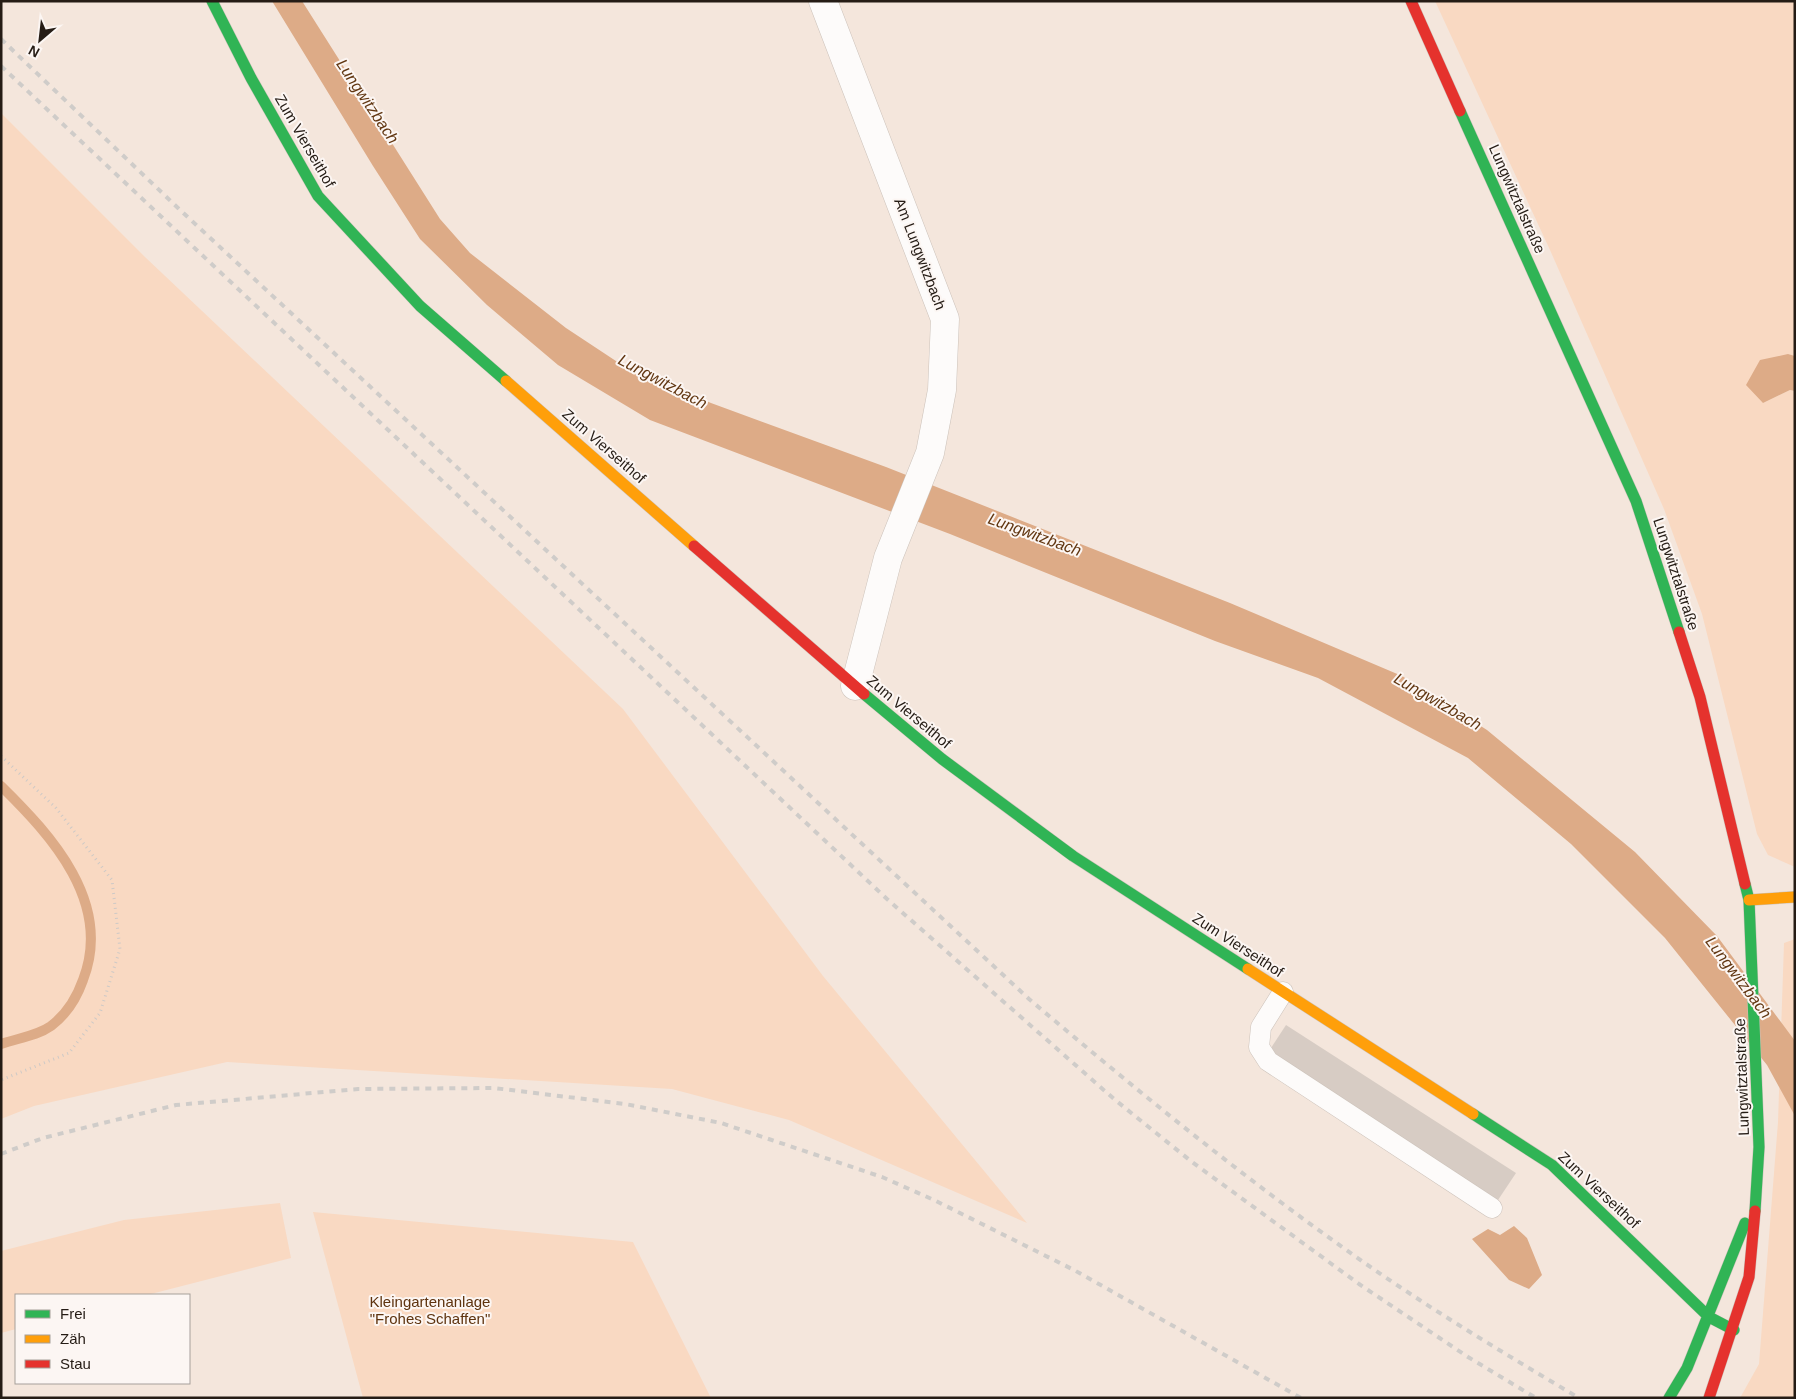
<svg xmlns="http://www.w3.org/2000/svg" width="1796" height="1399" viewBox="0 0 1796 1399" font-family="Arial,sans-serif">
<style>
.green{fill:#f9d9c2}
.water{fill:#ddab87}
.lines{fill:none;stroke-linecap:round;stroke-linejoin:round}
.stream{stroke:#ddab87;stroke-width:10}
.building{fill:#d7ccc4}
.lane-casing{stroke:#ccc2ba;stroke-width:21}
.street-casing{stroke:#ccc2ba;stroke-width:29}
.fast-casing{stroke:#ccc2ba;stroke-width:12}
.slow-casing{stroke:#ccc2ba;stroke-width:12}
.jam-casing{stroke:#ccc2ba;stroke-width:12}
.path{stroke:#cdc9c6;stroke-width:3;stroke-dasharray:1 4;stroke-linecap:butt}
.lane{stroke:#fdfbfa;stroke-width:20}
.street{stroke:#fdfbfa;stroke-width:28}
.fast{stroke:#30b455;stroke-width:11}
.slow{stroke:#ff9f0a;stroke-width:11}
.jam{stroke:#e5322d;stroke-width:11}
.rail{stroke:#cfccc9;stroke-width:4;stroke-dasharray:6 6;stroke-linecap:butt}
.labels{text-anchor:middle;stroke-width:4;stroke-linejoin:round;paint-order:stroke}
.street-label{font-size:15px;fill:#251c15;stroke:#fcf6f3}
.park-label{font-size:15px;fill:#5e330e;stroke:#fcf6f3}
.water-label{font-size:16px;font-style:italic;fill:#623712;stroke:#fcf6f3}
</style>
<rect width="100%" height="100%" fill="#f4e6dc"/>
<!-- green -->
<path class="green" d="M1435,1h360v355l-7,-2 -25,49 27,-13 5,1v476l-27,-12 -11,-21 -55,-220 -38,-105 -114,-259z
M1,113l144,144 478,452 200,267 204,247 -238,-103 -117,-31 -445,-27 -193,44 -33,13z
M1795,939v459h-55l19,-34 19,-242 6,-179z
M280,1203l11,55 -144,37h-131v34l-15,4v-82l123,-31z
M313,1212l320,30 78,156h-348z"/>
<!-- water -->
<path class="water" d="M272,1h30l138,218 30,34 96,75 59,39 86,36 175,64 344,136 172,73 85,54 148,122 82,84 78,105v75l-28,-51 -102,-127 -94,-94 -103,-86 -150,-80 -103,-37 -265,-107 -300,-114 -92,-55 -71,-60 -67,-66 -47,-73z
M1788,354l7,2v35l-5,-1 -27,13 -17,-18 14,-25z
M1514,1226l13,12 15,37 -13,14 -20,-9 -37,-41 16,-10 12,6z"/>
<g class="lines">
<!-- stream -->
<path class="stream" d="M1,786c51,50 112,117 82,194 -6,17 -16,34 -32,46 -14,10 -33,12 -50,18"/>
</g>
<!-- building -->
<path class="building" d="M1286,1025l230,148 -18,27 -229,-149z"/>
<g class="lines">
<defs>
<path id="lane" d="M1283,992l-22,35 -2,20 9,14 224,147"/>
<path id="street" d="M823,1l122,318 -3,71 -12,63 -42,105 -33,128"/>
<path id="fast" d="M212,1l39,77 67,118 102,110 86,75
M1460,111l176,390 43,131
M864,694l78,65 131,97 175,113
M1745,884l4,16 10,247 -4,64
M1473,1114l79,51 157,152 25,13
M1669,1398l18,-30 58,-145"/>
<path id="slow" d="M506,381l188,165
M1749,900l46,-3
M1248,969l225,145"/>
<path id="jam" d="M1411,1l49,110
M694,546l170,148
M1679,632l21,65 45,187
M1709,1398l40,-121 6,-66"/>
</defs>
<!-- lane casing -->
<use href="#lane" class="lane-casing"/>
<!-- street casing -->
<use href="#street" class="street-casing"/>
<!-- fast casing -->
<use href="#fast" class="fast-casing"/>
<!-- slow casing -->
<use href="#slow" class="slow-casing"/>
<!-- jam casing -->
<use href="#jam" class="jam-casing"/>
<!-- path -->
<path class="path" d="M1,756l55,52 56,72 8,69 -20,64 -31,40 -68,27"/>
<!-- lane -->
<use href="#lane" class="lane"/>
<!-- street -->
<use href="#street" class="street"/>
<!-- fast -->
<use href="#fast" class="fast"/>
<!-- slow -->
<use href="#slow" class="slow"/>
<!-- jam -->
<use href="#jam" class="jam"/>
<!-- rail -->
<path class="rail" d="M1,39l177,169 851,791c105,89 211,176 323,255 73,52 150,98 227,144
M1,66l886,833 227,200 78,63 167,122 109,73 68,41
M1,1154l42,-16 133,-33 182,-16 136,-1 131,16 96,19 161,54 52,23 140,70 227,128"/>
</g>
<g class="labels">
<!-- street labels -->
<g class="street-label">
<text transform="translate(305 141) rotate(60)" y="5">Zum Vierseithof</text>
<text transform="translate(1517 199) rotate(66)" y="5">Lungwitztalstraße</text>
<text transform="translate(920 254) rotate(69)" y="5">Am Lungwitzbach</text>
<text transform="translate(604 446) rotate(41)" y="5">Zum Vierseithof</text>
<text transform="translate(1676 574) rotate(72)" y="5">Lungwitztalstraße</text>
<text transform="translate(909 712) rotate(40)" y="5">Zum Vierseithof</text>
<text transform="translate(1238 945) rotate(33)" y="5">Zum Vierseithof</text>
<text transform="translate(1742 1077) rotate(-92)" y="5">Lungwitztalstraße</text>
<text transform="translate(1599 1190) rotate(43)" y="5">Zum Vierseithof</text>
</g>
<!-- park labels -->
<g class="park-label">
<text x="430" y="1307">Kleingartenanlage<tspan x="430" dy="17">"Frohes Schaffen"</tspan></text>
</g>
<!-- water labels -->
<g class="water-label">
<text transform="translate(368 101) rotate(56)" y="6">Lungwitzbach</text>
<text transform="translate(663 381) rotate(28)" y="6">Lungwitzbach</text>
<text transform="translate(1035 534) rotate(20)" y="6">Lungwitzbach</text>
<text transform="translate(1438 701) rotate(30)" y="6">Lungwitzbach</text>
<text transform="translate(1739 977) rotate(53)" y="6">Lungwitzbach</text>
</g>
</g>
<!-- border -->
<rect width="1796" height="1399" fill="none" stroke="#251c15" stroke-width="5"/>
<!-- legend -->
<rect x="15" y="1294" width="175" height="90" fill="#fcf6f3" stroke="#a69f9a"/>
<rect x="25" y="1310" width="25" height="8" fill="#30b455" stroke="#a69f9a"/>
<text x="60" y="1319" font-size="15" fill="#251c15">Frei</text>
<rect x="25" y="1335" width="25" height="8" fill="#ff9f0a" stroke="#a69f9a"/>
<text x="60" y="1344" font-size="15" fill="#251c15">Zäh</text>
<rect x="25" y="1360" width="25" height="8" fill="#e5322d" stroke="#a69f9a"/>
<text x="60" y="1369" font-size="15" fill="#251c15">Stau</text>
<!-- north arrow -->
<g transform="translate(40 40) rotate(208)" stroke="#fcf6f3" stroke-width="4" paint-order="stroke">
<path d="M0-4L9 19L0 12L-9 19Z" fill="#251c15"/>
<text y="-8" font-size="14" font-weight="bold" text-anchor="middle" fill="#251c15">N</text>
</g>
</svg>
